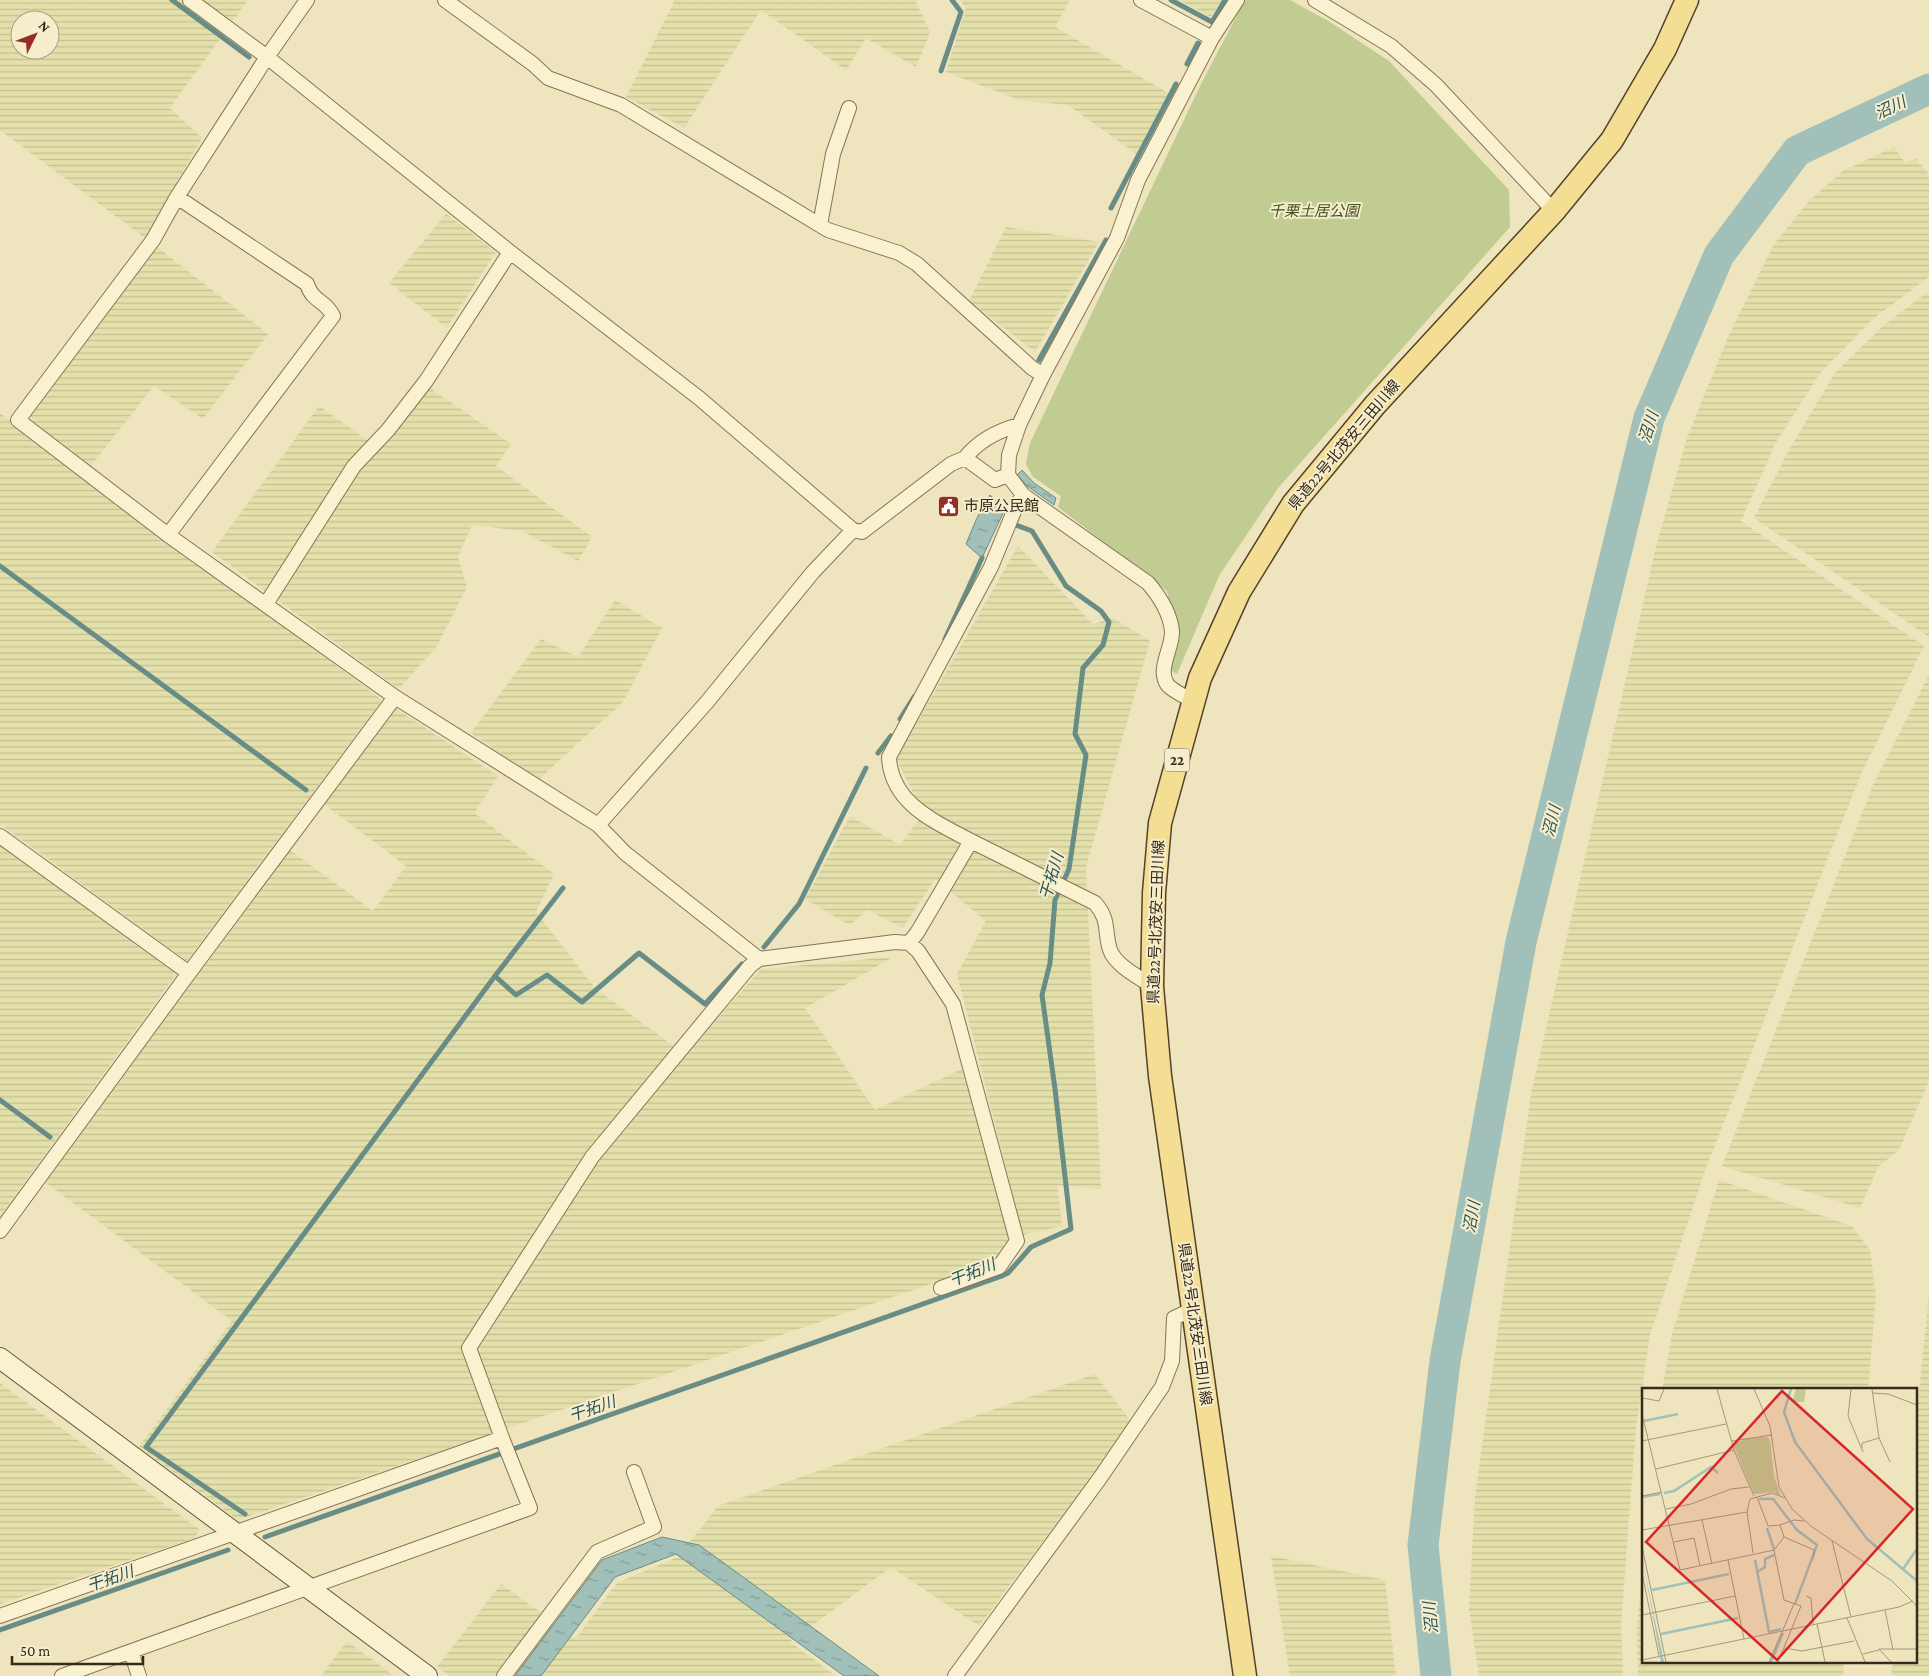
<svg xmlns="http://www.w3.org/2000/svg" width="1929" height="1676" viewBox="0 0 1929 1676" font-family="'Crimson Pro','Noto Sans JP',serif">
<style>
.farmland{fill:url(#farmland-rules);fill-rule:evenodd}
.green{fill:#c0cc91}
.water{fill:url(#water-ripples);stroke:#688d87}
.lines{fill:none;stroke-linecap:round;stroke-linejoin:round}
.stream{stroke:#688d87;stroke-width:5}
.river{stroke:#a1c0b9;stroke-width:31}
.street-casing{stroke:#877456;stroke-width:16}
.secondary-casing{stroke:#68553a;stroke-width:22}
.primary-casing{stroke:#54412b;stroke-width:25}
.street{stroke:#f9f1d0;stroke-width:14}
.secondary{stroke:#f9f1d0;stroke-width:20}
.primary{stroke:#f4de93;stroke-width:22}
.labels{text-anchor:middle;stroke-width:4;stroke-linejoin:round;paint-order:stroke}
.shield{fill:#f6edcd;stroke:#6f6450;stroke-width:1}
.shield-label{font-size:14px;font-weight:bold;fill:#352a1b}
.park-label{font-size:15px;font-style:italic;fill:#425221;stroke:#f6edcd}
.street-label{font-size:15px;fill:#352a1b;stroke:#f6edcd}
.poi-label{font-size:15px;fill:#352a1b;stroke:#f6edcd;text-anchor:start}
.water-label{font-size:16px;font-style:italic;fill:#2a5556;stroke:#f6edcd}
.inset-river{fill:none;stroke:#a1c0b9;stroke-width:2.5}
.inset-road{fill:none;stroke:#a49a7c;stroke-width:1}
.view{fill:#d62828;fill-opacity:0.15;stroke:#d62828;stroke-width:2.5}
.inset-edge{fill:none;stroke:#352a1b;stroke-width:2.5}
</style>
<defs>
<pattern id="farmland-rules" width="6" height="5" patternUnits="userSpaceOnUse" patternTransform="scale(1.25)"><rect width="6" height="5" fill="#e4e0ab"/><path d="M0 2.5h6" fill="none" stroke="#c4c093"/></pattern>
<pattern id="water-ripples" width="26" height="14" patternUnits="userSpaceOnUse" patternTransform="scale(1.25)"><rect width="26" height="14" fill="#a1c0b9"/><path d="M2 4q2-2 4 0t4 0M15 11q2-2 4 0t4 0" fill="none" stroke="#849c96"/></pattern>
</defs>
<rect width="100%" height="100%" fill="#eee4bd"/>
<!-- farmland -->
<path class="farmland" d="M0,0h248l-78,108 32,30 -57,100 -145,-108zM20,20h30v30h-30z
M675,0h240l15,32 -14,35 -50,-29 -20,32 -85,-60 -77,118 -58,-31z
M960,0h110l-15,27 113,66 -30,62 -70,-50 -49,-5 -73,-28 20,-64z
M1179,0h43l-11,17z
M1894,147l11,16 11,-4 13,15v103l-55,41 -53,54 -45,70 -35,79 183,125 -63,128 -155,394 -56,167 -14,92 -15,197 2,52h-144l-10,-67 6,-112 56,-403 125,-547 31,-109 41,-101 46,-93 36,-44 33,-29z
M446,214l50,38 -49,76 -58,-45z
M1006,227l93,15 -64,110 -66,-51z
M156,246l112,88 -65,85 -49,-33 -65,82 -61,-51z
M1929,291v346l-175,-119 36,-70 45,-75 49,-48z
M430,388l81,56 -15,22 96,71 -14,24 -56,-30 -50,-6 -14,32 9,30 -30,59 -38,43 -187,-137 107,-146 61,43z
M0,413l382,287 -195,261 -187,-137z
M1018,546l75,78 20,-6 37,23 -64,226 15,322 -44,-4 5,41 -39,9 -66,-261 29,-53 -51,-42 -32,49 -36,-18 -17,15 -45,-26 45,-83 50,29 24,-32 -28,-54z
M615,600l47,28 -39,74 -84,77 -68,-46 70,-94 37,18z
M1929,675v406l-30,69 -21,17 -18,41 -138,-42 152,-383z
M395,708l103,68 -24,37 80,61 -18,38 60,77 90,66 75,-86 132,-12 -88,51 70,102 87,-41 49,170 -16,23 -757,258 -99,-73 93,-126 -187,-139 245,-332 83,61 33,-45 -82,-62z
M0,842l177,131 -177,243z
M1719,1180l133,46 18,24 6,47 -8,93h-206l10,-56z
M1929,1294v382h-38l2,-14h22v-229z
M1095,1374l37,49 -153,203 -88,-59 -101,75 46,34h-386l-13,-9 64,-83 75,54 41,-55 61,-26 40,-51z
M0,1383l200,147 -6,8 -194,66z
M1271,1556l114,24 11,96h-106z
M1643,1563v99h201l-1,14h-205l-1,-47z
M347,1641l47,35h-73z"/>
<!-- green -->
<path class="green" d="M1245,0h45l40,22 59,39 120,129 1,37 -232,261 -59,88 -42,98 -7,-4 6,-37 -9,-42 -109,-84 3,-11 -28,-19 -7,-13 4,-21 172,-361z"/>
<!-- water -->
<path class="water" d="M1022,470l12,13 22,15 -2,7 -27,-19 -10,-11z
M990,495l15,14 -23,49 -16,-14 11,-26z
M662,1537l37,8 180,131h-35l-168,-122 -61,23 -74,99h-26l87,-116z"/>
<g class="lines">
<!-- stream -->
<path class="stream" d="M172,0l77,57
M1171,0l41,22 13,-22
M1187,64l11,-21
M941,71l20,-59 -9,-12
M1111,208l65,-124
M1039,360l67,-120
M0,566l306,224
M945,639l37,-81
M900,719l14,-22
M878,753l13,-17
M764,947l35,-43 67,-136
M495,976l21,19 31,-20 35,27 57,-49 66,51 37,-40
M0,1100l50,37
M245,1514l-99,-67 349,-471 68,-88
M265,1537l737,-261 6,-3 23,-26 40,-18 -16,-140 -13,-94 8,-32 5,-63 14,-31 17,-114 -11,-21 8,-66 20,-23 6,-23 -8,-11 -35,-25 -34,-55 -16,-6
M0,1630l228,-80"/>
<!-- river -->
<path class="river" d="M1436,1676l-13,-131 22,-184 76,-419 128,-524 70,-163 78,-104 132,-62"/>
<defs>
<path id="street" d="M190,0l77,57 243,195 189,146 154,132 9,2 89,-68 14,-6 30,22 13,-5
M307,0l-40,57 -90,140 -24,43 -135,180 150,115 227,162 203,128 27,28 134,106
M445,0l88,64 15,14 73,27 207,125 71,23 18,11 115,104 11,7
M1141,0l71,38
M1315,0l76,46 45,39 118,126
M820,225l13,-71 16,-46
M965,458c14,-18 32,-27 54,-33
M168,535l165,-219c-7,-16 -20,-13 -26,-32l-130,-87
M266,604l88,-138 34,-36 38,-49 84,-129
M1194,701c-8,-4 -22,-10 -27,-17 -10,-15 6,-37 5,-53 -2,-19 -12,-34 -24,-48l-125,-88 -15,-20 1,-20 10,-30 24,-50 74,-137 21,-58 74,-142 25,-38
M598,825l109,-123 106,-130 40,-42
M0,836l189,137
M971,841c-35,-19 -80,-37 -82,-84l102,-190 26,-63 6,-9
M909,943l9,8 35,53 64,237 -18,26 -58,21
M0,1231l189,-258 206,-276
M0,1616l502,-178
M131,1652l8,24
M62,1676l468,-168 -28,-70 -33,-90 123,-191 158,-191 9,-7 136,-17 14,1 8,-10 54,-92 124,62c15,17 9,28 15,47 6,16 29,27 42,36
M504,1676l93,-124 57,-25 -20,-55
M955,1676l145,-198 62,-91 10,-26 2,-43 19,-9"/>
<path id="secondary" d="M0,1358l427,318"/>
<path id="primary" d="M1245,1676l-85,-600 -8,-90 2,-93 6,-70 40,-145 39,-86 54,-88 82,-99 179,-194 58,-71 53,-91 22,-49"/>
</defs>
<!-- street casing -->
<use href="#street" class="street-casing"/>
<!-- secondary casing -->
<use href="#secondary" class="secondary-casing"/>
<!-- primary casing -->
<use href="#primary" class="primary-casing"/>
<!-- street -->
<use href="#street" class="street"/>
<!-- secondary -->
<use href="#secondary" class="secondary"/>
<!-- primary -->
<use href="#primary" class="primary"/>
</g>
<!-- icons -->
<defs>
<symbol id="civic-square" viewBox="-11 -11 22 22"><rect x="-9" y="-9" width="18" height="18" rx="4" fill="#972e25" stroke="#f6edcd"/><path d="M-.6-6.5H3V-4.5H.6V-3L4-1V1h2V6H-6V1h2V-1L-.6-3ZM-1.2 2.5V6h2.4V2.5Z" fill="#fff"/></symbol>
</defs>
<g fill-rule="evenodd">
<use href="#civic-square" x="936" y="494" width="25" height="25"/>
</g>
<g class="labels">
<!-- shield labels -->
<rect class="shield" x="1164.5" y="748.5" width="25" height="23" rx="4"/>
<g class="shield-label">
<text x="1177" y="765">22</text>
</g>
<!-- park labels -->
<g class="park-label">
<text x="1314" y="216">千栗土居公園</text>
</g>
<!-- street labels -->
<g class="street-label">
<text transform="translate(1344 445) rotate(-50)" y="5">県道22号北茂安三田川線</text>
<text transform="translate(1156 922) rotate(-88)" y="5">県道22号北茂安三田川線</text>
<text transform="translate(1195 1324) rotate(82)" y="5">県道22号北茂安三田川線</text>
</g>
<!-- poi labels -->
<g class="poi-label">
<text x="964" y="511">市原公民館</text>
</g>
<!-- water labels -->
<g class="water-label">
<text transform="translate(1890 107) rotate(-25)" y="6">沼川</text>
<text transform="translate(1648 427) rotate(-73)" y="6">沼川</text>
<text transform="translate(1551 821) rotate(-76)" y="6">沼川</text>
<text transform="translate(1051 876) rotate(-74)" y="6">干拓川</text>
<text transform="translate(1471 1217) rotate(-80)" y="6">沼川</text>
<text transform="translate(972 1272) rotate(-22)" y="6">干拓川</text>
<text transform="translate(592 1408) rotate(-19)" y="6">干拓川</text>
<text transform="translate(110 1578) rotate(-19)" y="6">干拓川</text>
<text transform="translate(1430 1618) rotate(-96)" y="6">沼川</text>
</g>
</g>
<!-- overview -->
<g transform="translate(1642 1388)">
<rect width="275" height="275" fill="#eee4bd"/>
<path d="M154,1h10l-2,13h-12z" fill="#c0cc91"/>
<path d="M125,49l3,3 4,36 7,21 -7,-5 -20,2 -21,-50 15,-6z" fill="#c0cc91"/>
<path d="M0,168l11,56 11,50h-3l-1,-7z" fill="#a1c0b9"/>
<path class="inset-river" d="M149,1l-7,23 11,30 72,97 50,42M2,33l34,-7M22,105l10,-2 37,-24 7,6M0,109l18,-3M117,111h14l24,31 20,15 -22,59M125,140l7,21M113,172l14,72 12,-3M261,181l14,-20M115,184l8,-5v-8l9,-4M10,202l77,-16M19,246l77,-16M129,274l12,-29"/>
<path class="inset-road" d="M75,1l17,61 20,46M112,1l16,37 9,61 13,22 20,18 80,54 25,25M209,1l-3,27 15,36M230,1l7,49 11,24M230,5l16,1 29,11M0,10l17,3 5,-12M0,26l38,156 94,-20M0,53l84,-17M90,53l40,-6M220,60v-5l17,-5M14,81l78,-19M0,108l20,-4M115,109l11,29 12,-1M24,121l25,-5 40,-15 18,-2M60,132l10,44M0,142l105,-18M142,149l30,13 -1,9M190,153l19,76M32,154l20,-4 6,28M0,158l24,116M111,165l-6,-41 3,-13 22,-6 13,5M86,172l16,79M0,185l17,83M164,208l5,2 2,27M243,222l8,40M0,227l93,-19M205,230l18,44M175,236l8,38M142,260l18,3 52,-10M221,266l16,-4M0,272l257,-53 14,-6M127,274l25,-58M136,274l23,-56 -17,-6 -10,-50 10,-13 -4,-12 14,-5 10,1M249,274l-12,-13h38"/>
<path class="view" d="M140,3l131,118 -136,151 -131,-118z"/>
<rect width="275" height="275" class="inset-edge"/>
</g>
<!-- north arrow -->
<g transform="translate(35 35) rotate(48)"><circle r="24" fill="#f6edcd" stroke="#a99f86"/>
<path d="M0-4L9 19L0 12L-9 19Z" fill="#972e25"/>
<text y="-8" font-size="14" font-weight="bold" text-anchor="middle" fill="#352a1b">N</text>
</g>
<!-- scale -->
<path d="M12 1656v8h131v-8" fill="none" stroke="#352a1b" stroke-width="2.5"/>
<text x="20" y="1656" font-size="15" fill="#352a1b" stroke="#f6edcd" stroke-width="4" paint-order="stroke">50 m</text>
</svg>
